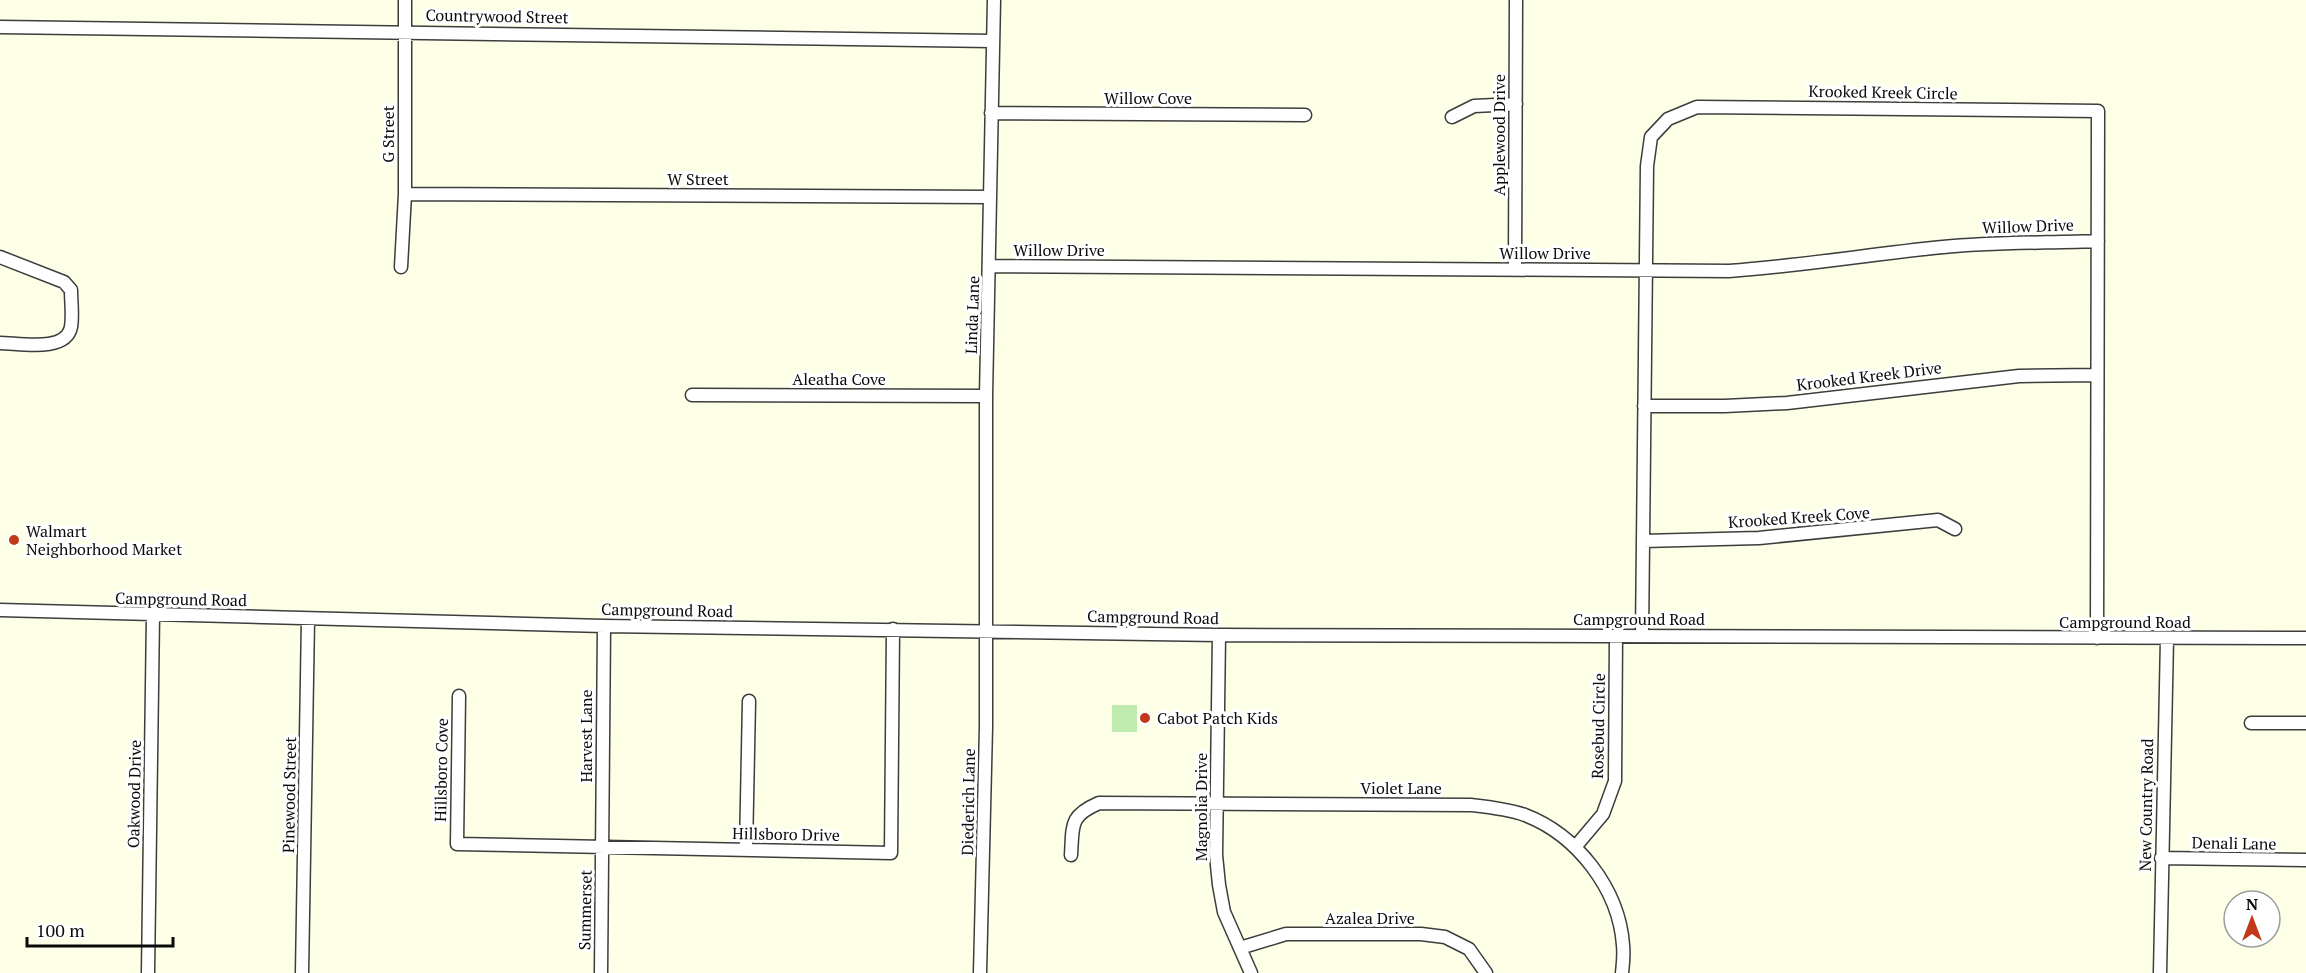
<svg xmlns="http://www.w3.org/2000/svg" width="2306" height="973" viewBox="0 0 2306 973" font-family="'PT Serif',serif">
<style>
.green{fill:#c0ebae}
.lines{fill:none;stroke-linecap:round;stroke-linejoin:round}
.minor-casing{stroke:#3d3d3d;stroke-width:15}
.minor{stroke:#fff;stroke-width:12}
.poi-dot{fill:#c23819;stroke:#fff;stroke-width:2}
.labels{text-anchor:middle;stroke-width:6;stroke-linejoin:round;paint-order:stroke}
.street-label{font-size:16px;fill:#0a0a0a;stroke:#fff}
.poi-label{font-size:16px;fill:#0a0a0a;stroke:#fff;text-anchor:start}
</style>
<rect width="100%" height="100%" fill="#feffe7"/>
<!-- green -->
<path class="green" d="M1112,705h25v27h-25z"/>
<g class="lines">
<defs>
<path id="minor" d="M0,27l992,14
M991,113l314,2
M1452,117l22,-11 42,-2
M405,194l585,3
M0,257l64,25 7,8c0,12 2,26 0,37 -5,26 -52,16 -71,16
M990,266l739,5c72,-5 142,-17 214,-24 51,-5 103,-4 155,-6
M401,267l4,-73v-194
M1515,269l1,-269
M692,395l294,1
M1644,406h81l62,-3 232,-27 78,-1
M1643,541l116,-3 179,-18 17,9
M0,610l604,16 615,9 1087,3
M1219,635l-3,220 3,30 5,27 27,61
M1642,636l5,-470 4,-29 17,-18 29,-12 401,4 -1,527
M459,696l-2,148 434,9 2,-224
M2251,723h55
M1576,846l27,-32 12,-33 1,-145
M746,850l3,-149
M1071,855c2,-30 -2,-39 28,-52l372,2c18,2 37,4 54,10 52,20 94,74 98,130 1,9 0,19 -1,28
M2161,858l145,2
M1240,948l46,-14h135l24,3 24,12 17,24
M148,973l5,-358
M302,973l6,-354
M601,973l3,-347
M980,973l6,-246v-331l8,-396
M2160,973l7,-334"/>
</defs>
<!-- minor casing -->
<use href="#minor" class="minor-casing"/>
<!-- minor -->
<use href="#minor" class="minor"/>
</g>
<!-- markers -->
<g class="poi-dot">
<circle cx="14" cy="540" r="6"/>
<circle cx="1145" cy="718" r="6"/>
</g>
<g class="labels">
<!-- street labels -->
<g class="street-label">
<text transform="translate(497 16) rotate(1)" y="6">Countrywood Street</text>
<text transform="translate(1883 92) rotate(1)" y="6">Krooked Kreek Circle</text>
<text x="1148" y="104">Willow Cove</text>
<text transform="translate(388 134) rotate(-90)" y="6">G Street</text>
<text transform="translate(1499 135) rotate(-90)" y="6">Applewood Drive</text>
<text x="698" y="185">W Street</text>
<text transform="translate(2028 226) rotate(-2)" y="6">Willow Drive</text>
<text x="1059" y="256">Willow Drive</text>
<text x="1545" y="259">Willow Drive</text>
<text transform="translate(972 315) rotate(-88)" y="6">Linda Lane</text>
<text transform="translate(1869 376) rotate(-7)" y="6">Krooked Kreek Drive</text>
<text x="839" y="385">Aleatha Cove</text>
<text transform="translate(1799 517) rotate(-4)" y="6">Krooked Kreek Cove</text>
<text transform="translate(181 599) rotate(1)" y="6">Campground Road</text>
<text transform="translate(667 610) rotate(1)" y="6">Campground Road</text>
<text transform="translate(1153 617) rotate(1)" y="6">Campground Road</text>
<text x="1639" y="625">Campground Road</text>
<text x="2125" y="628">Campground Road</text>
<text transform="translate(1598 726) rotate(-89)" y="6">Rosebud Circle</text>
<text transform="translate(586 736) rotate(-90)" y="6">Harvest Lane</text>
<text transform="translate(441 770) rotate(-89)" y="6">Hillsboro Cove</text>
<text x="1401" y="794">Violet Lane</text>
<text transform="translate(134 794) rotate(-89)" y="6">Oakwood Drive</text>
<text transform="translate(289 795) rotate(-89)" y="6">Pinewood Street</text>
<text transform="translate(968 802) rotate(-89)" y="6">Diederich Lane</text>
<text transform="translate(2146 805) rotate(-89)" y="6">New Country Road</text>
<text transform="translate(1201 807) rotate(-90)" y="6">Magnolia Drive</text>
<text transform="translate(786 834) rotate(1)" y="6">Hillsboro Drive</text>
<text transform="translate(2234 843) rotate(1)" y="6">Denali Lane</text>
<text transform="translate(585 910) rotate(-89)" y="6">Summerset</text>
<text x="1370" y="924">Azalea Drive</text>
</g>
<!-- poi labels -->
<g class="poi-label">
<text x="26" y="537">Walmart<tspan x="26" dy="18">Neighborhood Market</tspan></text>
<text x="1157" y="724">Cabot Patch Kids</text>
</g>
</g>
<!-- north arrow -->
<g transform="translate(2252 919)"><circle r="28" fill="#ffffff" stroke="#9d9d9d" stroke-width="1.5"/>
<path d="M0-4.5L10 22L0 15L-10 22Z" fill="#c23819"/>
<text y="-9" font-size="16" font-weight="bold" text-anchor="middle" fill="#0a0a0a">N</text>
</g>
<!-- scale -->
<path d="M27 937v9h146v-9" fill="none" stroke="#0a0a0a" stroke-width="3"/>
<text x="36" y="937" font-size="18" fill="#0a0a0a" stroke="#ffffff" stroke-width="4.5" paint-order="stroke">100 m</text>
</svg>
